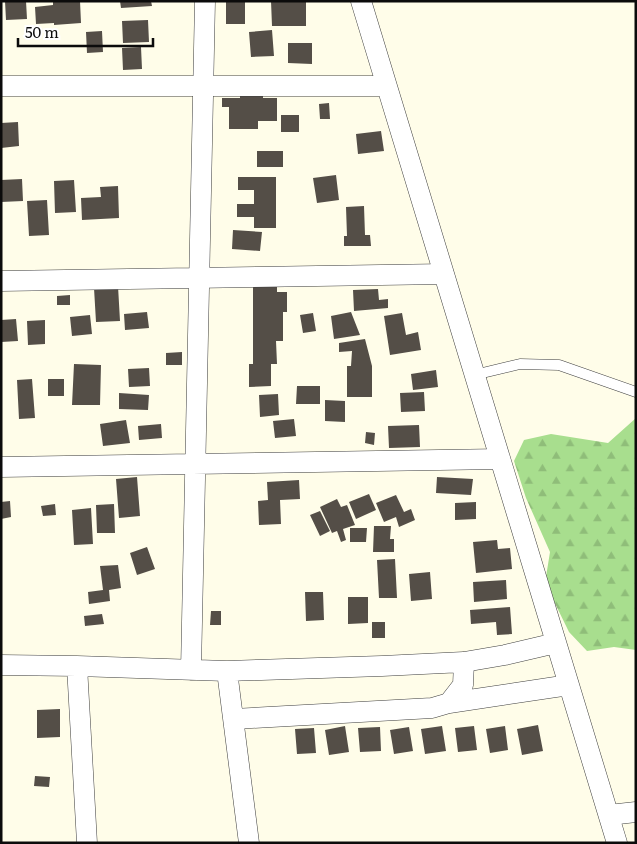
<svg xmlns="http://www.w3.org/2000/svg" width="637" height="844" viewBox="0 0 637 844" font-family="Literata,serif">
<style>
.forest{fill:url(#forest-firs)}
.building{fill:#544e47}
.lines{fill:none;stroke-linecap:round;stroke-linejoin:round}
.lane-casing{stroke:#3e3e3e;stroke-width:11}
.street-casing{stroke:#3e3e3e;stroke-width:21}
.lane{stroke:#fff;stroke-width:10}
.street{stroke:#fff;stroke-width:20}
</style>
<defs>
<pattern id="forest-firs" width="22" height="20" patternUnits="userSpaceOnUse" patternTransform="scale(1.25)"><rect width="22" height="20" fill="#a8de8e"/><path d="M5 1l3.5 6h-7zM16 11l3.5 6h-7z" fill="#8fbd79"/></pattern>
</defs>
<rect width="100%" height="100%" fill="#fffde9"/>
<!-- forest -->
<path class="forest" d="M636,418v232l-22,-3 -27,4 -18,-19 -24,-49 5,-31 -24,-54 -12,-37 10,-21 27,-6 57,9z"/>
<!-- building -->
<path class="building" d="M5,1h21l1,18 -21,1z
M80,1l1,22 -27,2v-2l-18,1 -1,-17 18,-2v-3z
M120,1h31l1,5 -31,2z
M226,1h19v23h-19z
M271,1h35v25h-34z
M148,20l1,22 -26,1 -1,-22z
M272,30l2,26 -23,1 -2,-25z
M102,31l1,21 -16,1 -1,-21z
M288,43h24v21l-24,-1z
M141,47l1,22 -19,1 -1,-22z
M263,87v11h14v23h-19v8h-29v-22h-7v-9h18v-10z
M329,103l1,16h-10l-1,-15z
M281,115h18v17h-18z
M18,122l1,24 -18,2v-25z
M381,131l3,20 -26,3 -2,-20z
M257,151h26v16h-26z
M336,175l3,25 -22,3 -4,-25z
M238,177h38v51h-22v-11h-17v-13h17v-14h-16z
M22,179l1,22 -22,1v-22z
M74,180l2,32 -21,1 -1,-32z
M118,186l1,32 -37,2 -1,-22 20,-1 -1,-10z
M47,200l2,35 -20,1 -2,-35z
M364,206l1,29h5l1,11h-27v-10h3l-1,-29z
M233,230l29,2 -2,19 -28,-2z
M253,283h24v9h10v20h-4v29h-7l1,23h-6v22l-22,1v-23h4z
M118,286l2,35 -24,1 -2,-34z
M378,289l1,11 9,-1v9l-34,3 -1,-21z
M70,295v10h-13v-9z
M147,312l2,16 -24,2 -1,-16z
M351,312l9,23 -26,4 -3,-23z
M313,313l3,18 -13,2 -3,-18z
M402,313l4,22 12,-3 3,18 -31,5 -6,-39z
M90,315l2,19 -20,2 -2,-19z
M16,319l2,22 -17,1v-22z
M45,320v24l-17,1 -1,-24z
M365,339l7,27v31h-25v-31h4l1,-15 -13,1v-9z
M182,352v13h-16v-12z
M74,364l27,1 -1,40h-28z
M149,368l1,18 -21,1 -1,-18z
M436,370l2,17 -25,3 -2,-16z
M32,379l3,39 -16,1 -2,-39z
M48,379h16v17h-16z
M297,386h23v18h-24z
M424,392l1,19 -24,1 -1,-19z
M119,393l30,2 -1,15 -29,-1z
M278,394l1,21 -19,2 -1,-22z
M325,400l20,1v21l-20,-1z
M294,419l2,17 -21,2 -2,-17z
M126,420l4,23 -27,3 -3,-22z
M161,424l1,14 -23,2 -1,-14z
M419,425l1,22 -31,1 -1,-22z
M366,432l9,1 -1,12 -9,-2z
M137,477l3,39 -21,2 -3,-39z
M437,477l36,2 -2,16 -35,-2z
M299,480l1,19 -20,1 1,24 -22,1 -1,-24 10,-1 -1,-18z
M369,494l7,16 -20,9 -7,-17z
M396,495l8,17 7,-3 4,11 -16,7 -3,-10 -12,5 -8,-19z
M337,499l4,8 6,-2 8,20 -12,4 3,11 -5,2 -4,-11 -5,2 -12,-26z
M10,501l1,16 -10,2v-17z
M476,502v17l-21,1v-17z
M55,504l1,11 -13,1 -2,-10z
M114,504l1,29h-18l-1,-28z
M91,508l2,36 -19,1 -2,-35z
M320,511l10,20 -10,5 -10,-21z
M374,526h17l-1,13h4v13h-21z
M350,528h17l-1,14h-16z
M497,540l1,9 12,-1 2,21 -36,4 -3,-31z
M147,547l8,22 -18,6 -7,-22z
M395,559l2,39h-18l-2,-38z
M118,565l3,23 -12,2 1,11 -21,3 -1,-12 15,-2 -3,-24z
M430,572l2,27 -21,2 -2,-27z
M506,580l1,19 -33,3 -1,-20z
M305,592h18l1,28 -18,1z
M348,597h20v26l-20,1z
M510,607l2,27 -15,1 -1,-13 -25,2 -1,-14z
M211,611h10v14h-11z
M102,614l2,10 -19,2 -1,-10z
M372,622h13v16h-13z
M60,709v28l-23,1v-28z
M538,725l5,26 -21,4 -5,-26z
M345,726l4,26 -20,3 -4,-25z
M442,726l4,25 -21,3 -4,-25z
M474,726l3,24 -19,2 -3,-24z
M505,726l3,24 -18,3 -4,-24z
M380,727l1,24 -21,1 -2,-24z
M409,727l4,24 -19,3 -4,-24z
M314,728l2,25 -19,1 -2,-25z
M35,776l15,1 -1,10 -15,-1z"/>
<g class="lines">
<defs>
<path id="lane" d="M474,375l46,-11 39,1 77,27"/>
<path id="street" d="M361,1l256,842
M1,86h385
M1,281l443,-7
M1,467l499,-8
M1,665l76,1 150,5 155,-5 82,-4 41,-7 51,-12
M77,666l10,177
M191,670l14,-669
M227,671l22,172
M449,703l120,-18
M234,719l198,-11 17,-5 14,-18 1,-23
M609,815l27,-3"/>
</defs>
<!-- lane casing -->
<use href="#lane" class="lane-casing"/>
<!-- street casing -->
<use href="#street" class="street-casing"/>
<!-- lane -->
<use href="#lane" class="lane"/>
<!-- street -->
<use href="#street" class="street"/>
</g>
<!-- border -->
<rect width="637" height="844" fill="none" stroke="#0b0b0b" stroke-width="5"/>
<!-- scale -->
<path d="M18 38v8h135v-8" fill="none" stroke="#0b0b0b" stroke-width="2.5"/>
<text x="25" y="38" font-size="15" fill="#0b0b0b" stroke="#ffffff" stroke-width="4" paint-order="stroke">50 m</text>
</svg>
